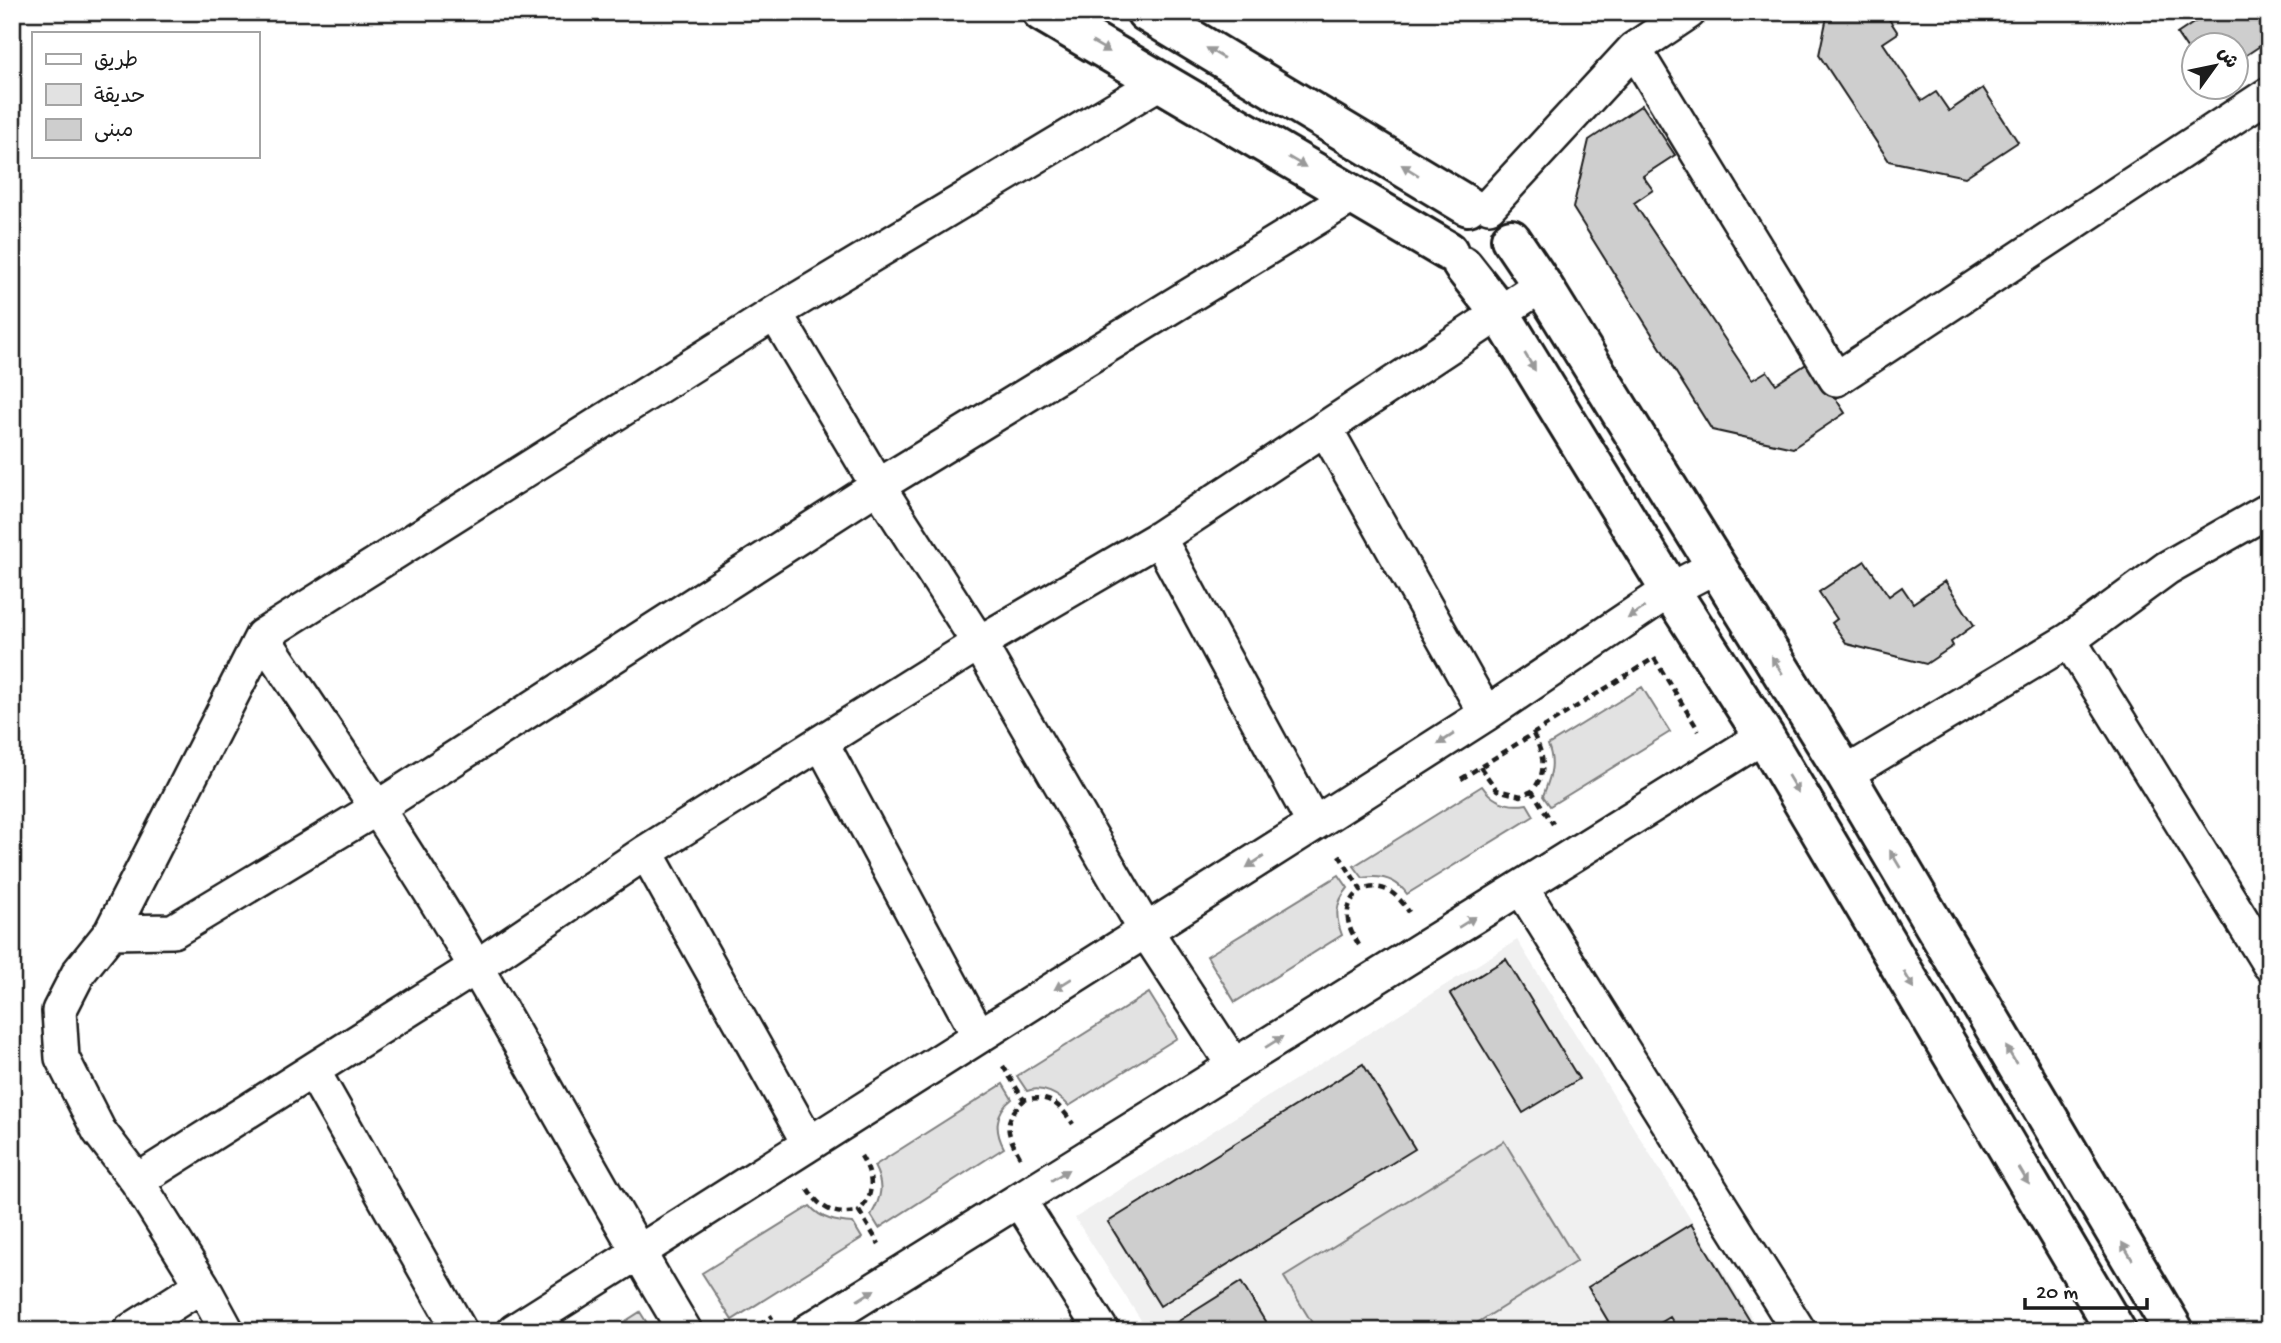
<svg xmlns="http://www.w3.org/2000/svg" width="2281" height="1343" viewBox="0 0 2281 1343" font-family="'Gochi Hand','Playpen Sans Arabic',sans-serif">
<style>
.built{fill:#f0f0f0}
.green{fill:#e2e2e2;stroke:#7f7f7f;stroke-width:2}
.building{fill:#cecece;stroke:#1c1c1c;stroke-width:2}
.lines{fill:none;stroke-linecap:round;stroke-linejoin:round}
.street-casing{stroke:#1c1c1c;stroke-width:38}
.secondary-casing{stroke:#1c1c1c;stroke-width:44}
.path{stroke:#1c1c1c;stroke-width:4.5;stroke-dasharray:7 5;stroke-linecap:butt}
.street{stroke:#fff;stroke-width:33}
.secondary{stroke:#fff;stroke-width:38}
.oneway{fill:#999}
</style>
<rect width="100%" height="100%" fill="#fff"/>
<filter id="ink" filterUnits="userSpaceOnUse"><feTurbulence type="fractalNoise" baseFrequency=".0143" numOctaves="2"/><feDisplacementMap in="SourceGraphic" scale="14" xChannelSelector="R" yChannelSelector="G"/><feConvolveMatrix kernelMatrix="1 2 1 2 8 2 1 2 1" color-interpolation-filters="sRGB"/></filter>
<g filter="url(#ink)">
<!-- built -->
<path class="built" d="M1517,940l243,391h-612l-73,-113z"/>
<!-- green -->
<path class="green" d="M1642,687l28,45 -120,74 -7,-10c7,-19 13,-31 5,-51z
M1482,786c11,16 27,21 45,18l7,12 -127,78c-11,-15 -26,-19 -44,-16l-9,-12z
M1339,875l9,13c-13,15 -13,29 -6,47l-107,67 -28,-46z
M1149,993l28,45 -108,68c-10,-11 -27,-21 -42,-15l-10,-15z
M1003,1084l9,15c-17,13 -18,31 -8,49l-125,80 -8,-13c11,-18 13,-30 3,-49z
M1504,1141l73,120 -113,70h-147l-33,-54z
M810,1206c11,13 26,16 43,17l9,15 -130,82 -30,-47z
M640,1312l12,19h-42z"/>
<!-- building -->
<path class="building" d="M1828,12h66l-7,4 11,17 -15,10 39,58 14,-9 13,19 34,-23 35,54 -53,35 -76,-16 -70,-106z
M2210,12h59l-9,34 -24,16v-16h-42v13l-17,-25z
M1642,105l33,50 -32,21 10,14 -19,13 118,177 15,-9 9,13 35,-23 34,52 -52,35 -81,-18 -139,-222 16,-68z
M1865,561l24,35 13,-9 11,16 32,-22 29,44 -23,17 2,4 -27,18 -79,-20 -15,-21 5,-4 -18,-27z
M1506,959l73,120 -56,34 -73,-119z
M1363,1064l52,85 -255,157 -52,-84z
M1691,1224l65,107h-77l-9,-14 -23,14h-33l-26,-44z
M1241,1282l30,49h-93l-4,-7z"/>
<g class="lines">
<defs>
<path id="street" d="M1634,49l202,330 433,-285
M1489,206l145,-157 55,-37
M775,313l103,173 101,157 167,288 88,135
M1325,428l161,286
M1159,538l155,286
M262,636c73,109 148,218 215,333 70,120 136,243 208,362
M2069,640l200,324
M821,742l158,294
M1845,774l224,-134 98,-72 102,-58
M646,852l163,292
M1522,889l277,442
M111,932l62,-1 204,-123 501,-322 476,-291
M313,1071l147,260
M137,1181l339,-214 170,-115 333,-209 180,-105 383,-253
M1019,1200l83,131
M130,1331l72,-46
M227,1331l-25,-46 -65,-104 -38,-50 -37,-73 -3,-47 20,-39 32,-40 151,-296 513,-323 385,-231
M514,1331l800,-507 172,-110 184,-124 46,-24
M808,1331l956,-595"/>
<path id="secondary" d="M1042,12l406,239
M1146,12l322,194
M1511,239l31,46 303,489 329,557
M1463,266l37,47 170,277 94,146 352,595"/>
</defs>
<!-- street casing -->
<use href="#street" class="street-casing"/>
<!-- secondary casing -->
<use href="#secondary" class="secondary-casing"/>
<!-- path -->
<path class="path" d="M1533,734c11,21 15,38 -1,57l21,33
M1480,767l17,23 24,6 11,-5
M1461,779l193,-121 45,73
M1339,855l22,35c22,-8 36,3 48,22
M1359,945c-13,-20 -18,-38 2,-55
M1003,1066l21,34c26,-6 35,4 49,24
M861,1156c12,19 15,38 -2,55l20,33
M1020,1157c-14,-25 -18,-36 4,-57
M808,1189c12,20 28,28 51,22
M750,1331l23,-15"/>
<!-- street -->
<use href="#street" class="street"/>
<!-- secondary -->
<use href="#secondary" class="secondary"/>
</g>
<!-- one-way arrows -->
<defs><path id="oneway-solid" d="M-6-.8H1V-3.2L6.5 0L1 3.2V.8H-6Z" transform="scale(1.75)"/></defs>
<g class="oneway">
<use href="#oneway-solid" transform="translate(1101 47) rotate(30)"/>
<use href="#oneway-solid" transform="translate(1215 53) rotate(-149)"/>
<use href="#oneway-solid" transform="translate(1297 162) rotate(30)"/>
<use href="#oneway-solid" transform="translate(1410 170) rotate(-148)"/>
<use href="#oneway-solid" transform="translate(1530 362) rotate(59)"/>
<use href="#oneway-solid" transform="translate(1636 613) rotate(146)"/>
<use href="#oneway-solid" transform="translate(1777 665) rotate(-122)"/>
<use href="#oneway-solid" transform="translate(1446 739) rotate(147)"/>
<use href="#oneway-solid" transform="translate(1793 784) rotate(59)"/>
<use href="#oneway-solid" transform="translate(1895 859) rotate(-121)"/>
<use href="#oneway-solid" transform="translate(1255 862) rotate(147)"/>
<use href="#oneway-solid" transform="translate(1467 922) rotate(-32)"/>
<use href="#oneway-solid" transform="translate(1909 980) rotate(59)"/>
<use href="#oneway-solid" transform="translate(1063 984) rotate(148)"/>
<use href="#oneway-solid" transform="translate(1274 1042) rotate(-32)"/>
<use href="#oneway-solid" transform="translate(2011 1055) rotate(-121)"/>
<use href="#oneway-solid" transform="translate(1060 1175) rotate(-32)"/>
<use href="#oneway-solid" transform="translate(2024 1176) rotate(59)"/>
<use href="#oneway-solid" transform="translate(2127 1251) rotate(-121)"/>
<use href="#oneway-solid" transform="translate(866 1295) rotate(-32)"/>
</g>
</g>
<!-- margin -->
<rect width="2281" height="1343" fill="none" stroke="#fff" stroke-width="42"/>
<rect x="21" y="21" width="2239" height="1301" fill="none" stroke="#1c1c1c" stroke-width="2.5" filter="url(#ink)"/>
<!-- legend -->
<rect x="32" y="32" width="228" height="126" fill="#ffffff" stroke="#a4a4a4" stroke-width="2"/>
<rect x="46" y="54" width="35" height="10" fill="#ffffff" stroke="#a4a4a4" stroke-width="2"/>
<text x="94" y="66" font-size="21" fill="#1c1c1c">طريق</text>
<rect x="46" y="84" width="35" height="21" fill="#e2e2e2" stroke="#a4a4a4" stroke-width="2"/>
<text x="94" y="102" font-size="21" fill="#1c1c1c">حديقة</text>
<rect x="46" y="119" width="35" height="21" fill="#cecece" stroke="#a4a4a4" stroke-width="2"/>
<text x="94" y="136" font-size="21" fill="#1c1c1c">مبنى</text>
<!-- north arrow -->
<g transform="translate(2215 66) rotate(57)"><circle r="33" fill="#ffffff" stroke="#a4a4a4" stroke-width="2"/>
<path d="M0-5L12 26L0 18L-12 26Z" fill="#1c1c1c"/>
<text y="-10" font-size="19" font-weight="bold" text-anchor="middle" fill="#1c1c1c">ش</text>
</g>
<!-- scale -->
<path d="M2025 1298v10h122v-10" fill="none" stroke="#1c1c1c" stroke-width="3.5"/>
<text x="2036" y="1298" font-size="21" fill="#1c1c1c" stroke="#ffffff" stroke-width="5" paint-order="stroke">20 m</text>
</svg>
